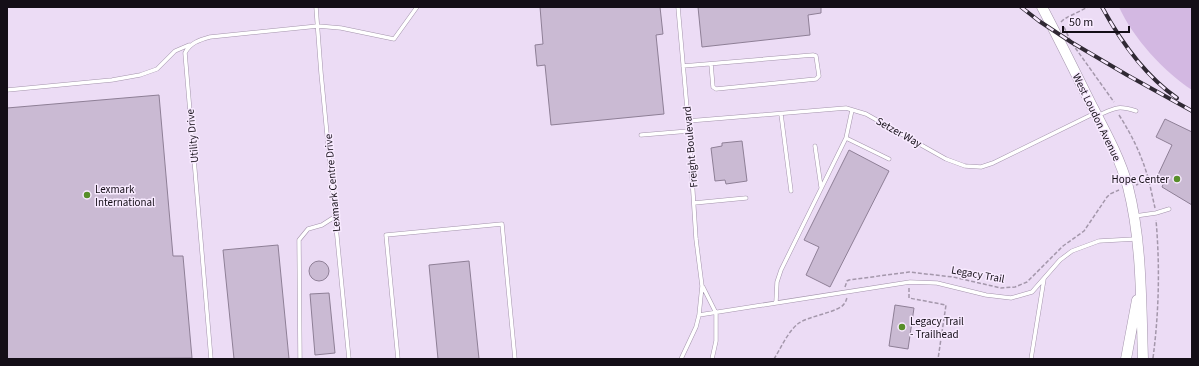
<svg xmlns="http://www.w3.org/2000/svg" width="1199" height="366" viewBox="0 0 1199 366" font-family="'Source Sans 3',sans-serif">
<style>
.green{fill:#d3b8e2}
.building{fill:#cabad3;stroke:#8e7f96}
.lines{fill:none;stroke-linecap:round;stroke-linejoin:round}
.service-casing{stroke:#a494ac;stroke-width:4.5}
.secondary-casing{stroke:#a494ac;stroke-width:11}
.path{stroke:#a497ab;stroke-width:1.5;stroke-dasharray:4 2;stroke-linecap:butt}
.service{stroke:#fff;stroke-width:3.5}
.secondary{stroke:#fff;stroke-width:10}
.rail-casing{stroke:#302934;stroke-width:4}
.rail{stroke:#f8eaff;stroke-width:2.5;stroke-dasharray:8;stroke-linecap:butt}
.poi-dot{fill:#578e29;stroke:#f8eaff;stroke-width:1.5}
.labels{text-anchor:middle;stroke-width:3;stroke-linejoin:round;paint-order:stroke}
.street-label{font-size:11px;fill:#140e17;stroke:#f8eaff}
.poi-label{font-size:11px;fill:#140e17;stroke:#f8eaff;text-anchor:start}
</style>
<rect width="100%" height="100%" fill="#ecdcf5"/>
<!-- green -->
<path class="green" d="M1119,7h73v83c-28,-18 -59,-52 -73,-83z"/>
<!-- building -->
<path class="building" d="M540,7h120l3,27 -7,1 8,79 -113,11 -6,-60 -8,1 -2,-21 8,-1z
M698,7h123v6l-13,2 2,20 -108,12z
M159,95l14,161h10l9,102 -185,1v-251z
M1165,119l27,13v73l-30,-18 3,-7 -8,-3 15,-32 -16,-8z
M742,141l5,40 -21,3 -1,-4 -10,1 -4,-33 11,-2v-3z
M849,150l40,21 -59,116 -24,-12 13,-28 -15,-7z
M278,245l11,114h-55l-11,-109z
M309 271a10 10 0 1 1 20 0a10 10 0 1 1-20 0Z
M469,261l10,98h-41l-9,-94z
M329,293l6,60 -20,2 -5,-61z
M895,305l19,3 -6,41 -19,-3z"/>
<g class="lines">
<defs>
<path id="service" d="M316,7l5,66 28,286
M678,7l11,124 7,108 6,47 -3,29 -3,12 -15,32
M683,66l130,-11 3,1 3,20 -3,3 -100,10 -3,-2 -2,-23
M7,90l105,-10 28,-5 17,-6 18,-18 14,-6
M781,114l10,77
M1097,116c18,-8 20,-11 39,-5
M688,121l158,-13 20,6 80,45 19,7 16,1 12,-4 102,-50
M641,135l48,-4
M846,138l43,21
M815,146l6,41
M694,203l52,-5
M1135,216l21,-3 13,-4
M703,287l13,26v28l-4,18
M776,302l1,-20 4,-12 65,-132 6,-28
M699,315l211,-33 27,1 49,12 25,3 21,-6 28,-32 12,-9 27,-10 36,-2
M211,359l-26,-306c5,-10 14,-13 25,-16l108,-11 23,2 53,11 23,-32
M300,359l-1,-119 9,-11 14,-4 14,-9
M398,359l-12,-124 116,-11 13,135
M1031,359l13,-80"/>
<path id="secondary" d="M1042,7c17,32 33,65 49,97 14,27 29,54 37,83 14,54 13,116 15,172
M1126,359l11,-59"/>
</defs>
<!-- service casing -->
<use href="#service" class="service-casing"/>
<!-- secondary casing -->
<use href="#secondary" class="secondary-casing"/>
<!-- path -->
<path class="path" d="M1061,22l3,-3 24,-12
M1064,27l7,15 43,60
M1119,115c14,22 23,41 30,66l-13,4
M1149,181l6,27
M845,287l2,-6 2,-1 60,-8 44,5 48,11 14,-1 12,-5 36,-36 21,-15 23,-34 3,-3 9,-4
M909,288v10l37,7 -8,54
M1153,358c6,-46 7,-92 3,-138
M774,359c7,-11 14,-28 25,-36 10,-7 40,-11 45,-19 2,-2 2,-4 3,-6"/>
<!-- service -->
<use href="#service" class="service"/>
<!-- secondary -->
<use href="#secondary" class="secondary"/>
<defs>
<path id="rail" d="M1021,7l18,14 32,21 56,33 65,36
M1102,7c19,35 42,68 75,91"/>
</defs>
<!-- rail casing -->
<use href="#rail" class="rail-casing"/>
<!-- rail -->
<use href="#rail" class="rail"/>
</g>
<!-- markers -->
<g class="poi-dot">
<circle cx="1177" cy="179" r="4"/>
<circle cx="87" cy="195" r="4"/>
<circle cx="902" cy="327" r="4"/>
</g>
<g class="labels">
<!-- street labels -->
<g class="street-label">
<text transform="translate(1097 117) rotate(64)" y="4">West Loudon Avenue</text>
<text transform="translate(899 132) rotate(29)" y="4">Setzer Way</text>
<text transform="translate(192 136) rotate(-95)" y="4">Utility Drive</text>
<text transform="translate(690 147) rotate(-95)" y="4">Freight Boulevard</text>
<text transform="translate(332 183) rotate(-95)" y="4">Lexmark Centre Drive</text>
<text transform="translate(978 274) rotate(10)" y="4">Legacy Trail</text>
</g>
<!-- poi labels -->
<g class="poi-label">
<text x="1169" y="183" text-anchor="end">Hope Center</text>
<text x="95" y="193">Lexmark<tspan x="95" dy="13">International</tspan></text>
<text x="910" y="325">Legacy Trail<tspan x="910" dy="13">- Trailhead</tspan></text>
</g>
</g>
<!-- border -->
<rect width="1199" height="366" fill="none" stroke="#140e17" stroke-width="16"/>
<!-- scale -->
<path d="M1063 26v6h66v-6" fill="none" stroke="#140e17" stroke-width="2"/>
<text x="1069" y="26" font-size="12" fill="#140e17" stroke="#f8eaff" stroke-width="3" paint-order="stroke">50 m</text>
</svg>
